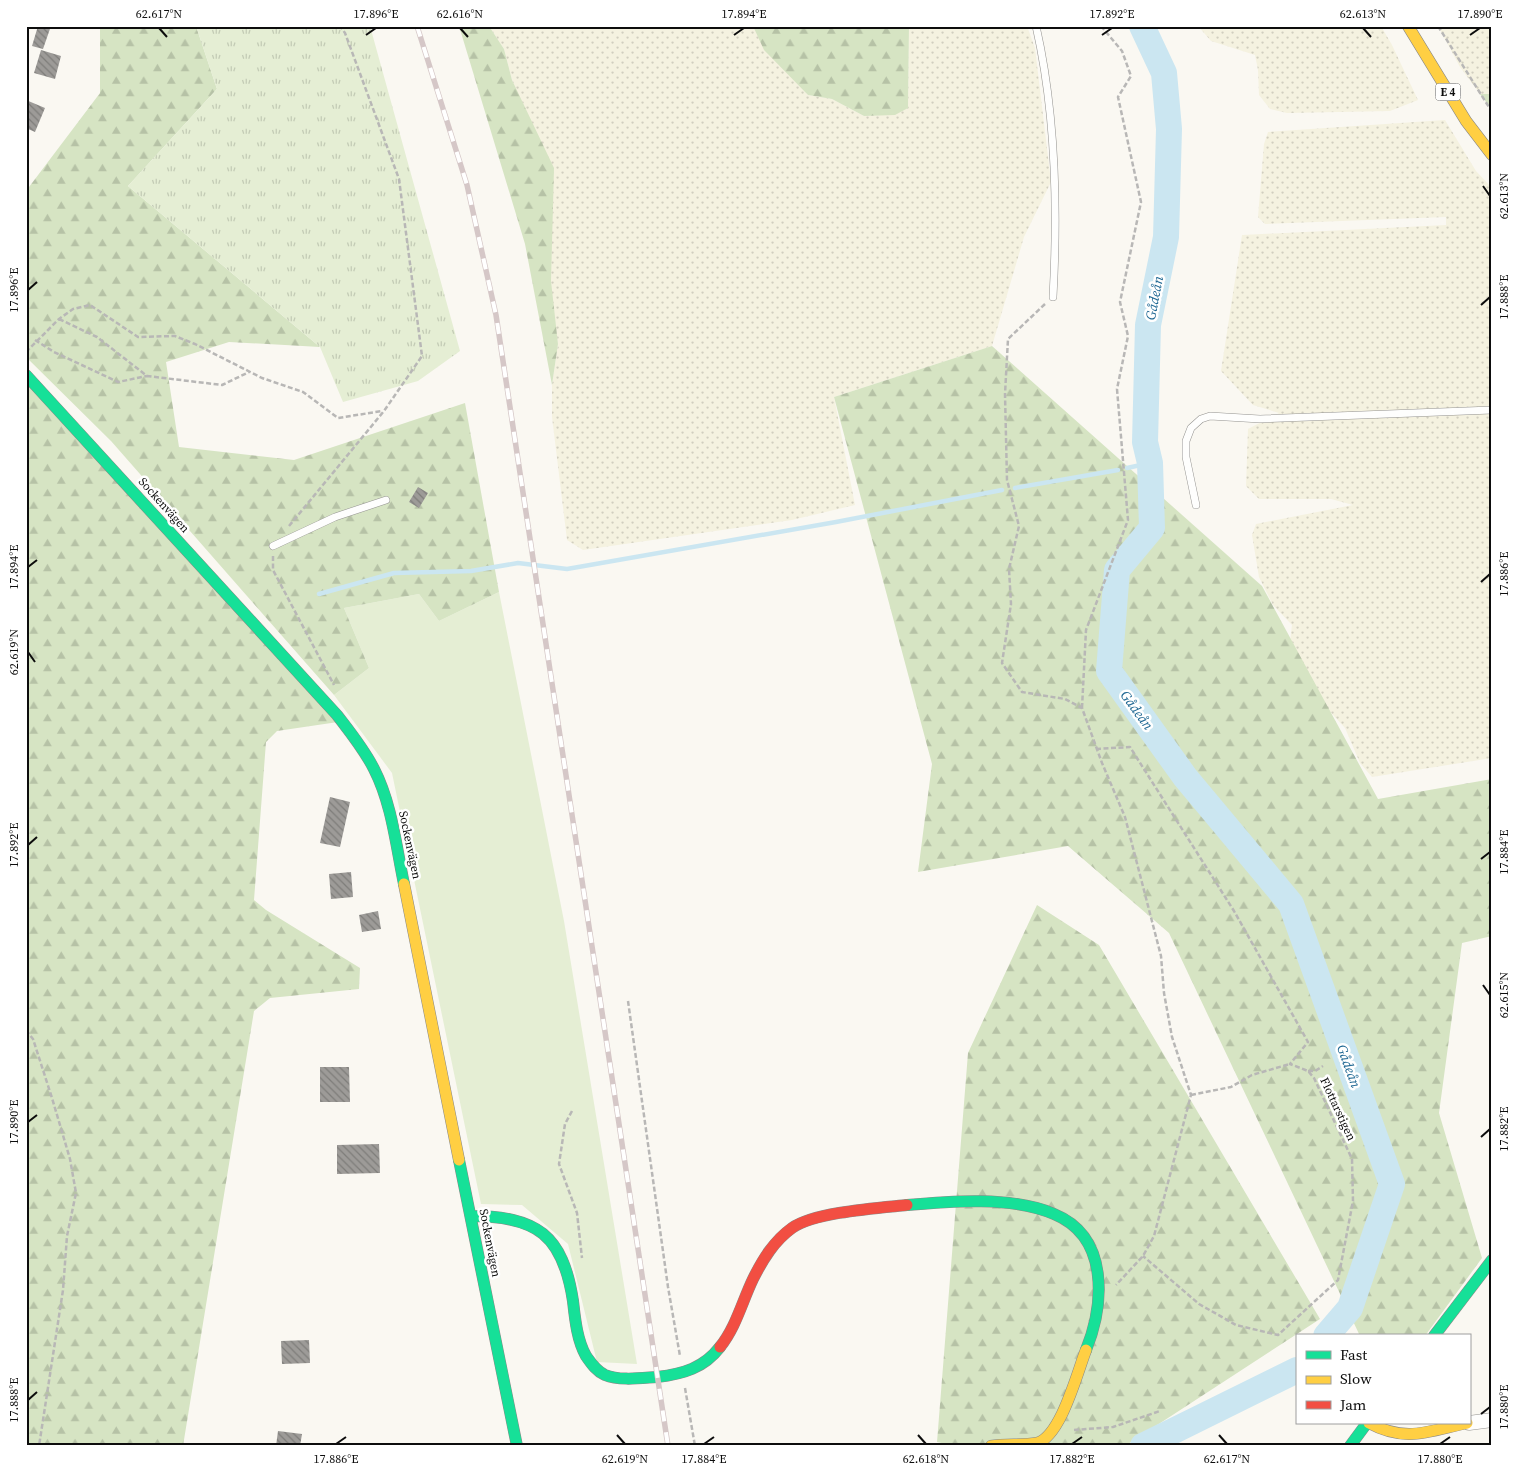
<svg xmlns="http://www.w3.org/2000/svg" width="1518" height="1472" viewBox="0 0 1518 1472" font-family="'Source Serif 4',serif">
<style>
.farmland{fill:url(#farmland-dots)}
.grass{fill:#e5eed4}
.forest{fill:url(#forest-firs)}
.park{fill:url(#park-tufts)}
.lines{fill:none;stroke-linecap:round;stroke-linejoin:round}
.stream{stroke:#cbe6f1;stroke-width:4.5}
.river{stroke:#cbe6f1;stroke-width:26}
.building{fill:url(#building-back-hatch)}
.lane-casing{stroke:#949390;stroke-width:8}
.street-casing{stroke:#949390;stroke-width:15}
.fast-casing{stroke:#8a8987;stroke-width:12}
.slow-casing{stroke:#8a8987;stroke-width:12}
.jam-casing{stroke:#8a8987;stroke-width:12}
.path{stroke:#b8b7b6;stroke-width:2.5;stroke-dasharray:5 2.5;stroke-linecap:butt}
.lane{stroke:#fefefd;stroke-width:7}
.street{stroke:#fefefd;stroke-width:14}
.fast{stroke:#16e098;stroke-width:11}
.slow{stroke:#ffcf43;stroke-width:11}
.jam{stroke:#f24e42;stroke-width:11}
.rail-casing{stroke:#d5c7c7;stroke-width:5.5}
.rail{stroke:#fff;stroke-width:4;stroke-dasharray:11;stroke-linecap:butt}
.ticks{fill:none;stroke:#0d0d0d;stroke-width:2}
.labels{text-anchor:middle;stroke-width:5;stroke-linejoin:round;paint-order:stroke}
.shield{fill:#fff;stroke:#565656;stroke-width:1}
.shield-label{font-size:11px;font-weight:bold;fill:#0d0d0d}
.street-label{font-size:12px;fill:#0d0d0d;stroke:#fff}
.water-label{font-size:14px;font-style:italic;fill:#216994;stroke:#fff}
.neatline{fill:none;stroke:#0d0d0d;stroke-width:2}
.ticks-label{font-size:12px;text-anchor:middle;fill:#0d0d0d}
</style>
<defs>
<pattern id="farmland-dots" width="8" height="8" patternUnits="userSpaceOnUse" patternTransform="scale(1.25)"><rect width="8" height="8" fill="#f5f2e0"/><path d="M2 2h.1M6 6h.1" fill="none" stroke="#d1cebf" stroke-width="1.8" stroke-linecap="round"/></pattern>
<pattern id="forest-firs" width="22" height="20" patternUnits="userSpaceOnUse" patternTransform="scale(1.25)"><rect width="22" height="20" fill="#d6e4c3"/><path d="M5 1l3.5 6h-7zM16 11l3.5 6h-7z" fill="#b6c2a6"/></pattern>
<pattern id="park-tufts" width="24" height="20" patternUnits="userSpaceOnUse" patternTransform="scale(1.25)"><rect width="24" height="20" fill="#e5eed4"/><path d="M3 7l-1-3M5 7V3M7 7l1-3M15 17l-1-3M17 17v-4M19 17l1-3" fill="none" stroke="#c3cbb5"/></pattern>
<pattern id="building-back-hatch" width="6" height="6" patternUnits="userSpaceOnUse" patternTransform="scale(1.25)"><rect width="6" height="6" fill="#9d9b98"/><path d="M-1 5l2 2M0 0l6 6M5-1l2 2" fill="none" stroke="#7e7d7a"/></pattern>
</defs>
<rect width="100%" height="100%" fill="#faf8f2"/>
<!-- farmland -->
<path class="farmland" d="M489,26h264l55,69 24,4 32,17 15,-1 29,-7 1,-82h118l8,22 16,134 -27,55 -32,109 -158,51 21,108 -63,15 -209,30 -16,-10 -15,-123v-32l6,-41 -31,-229 -15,-35 -8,-31z
M1198,26h183l11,19 26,55 -28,11 -103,2 -17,-4 -11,-14 -1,-25 -3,-15 -44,-14z
M1438,26h54v68h-12l-20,-27z
M1445,120l31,51 16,17v570l-120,19 -12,-14 -15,-35 -42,-46 -14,-33 3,-24 -19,-20 -14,-28 -7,-42 4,-11 97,-19 -22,-6h-72l-13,-13 2,-57 31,-16 -26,-8 -32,-34 21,-136 204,-10v-8l-181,7 -7,-7 6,-73 4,-12z"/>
<!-- grass -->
<path class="grass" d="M499,592l65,329 73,443 -40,-2 -29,-118 -46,-39 -41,-1 -89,-431 -58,-78 35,-27 -25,-60 75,-14 20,27z"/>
<!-- forest -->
<path class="forest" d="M100,26h96l21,63 -89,97 192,161 -91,-5 -63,20 13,85 115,13 171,-57 34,189 -60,29 -20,-27 -75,14 25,60 -35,27 -223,-254 -85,-84v-166l74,-98z
M459,26h30l15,23 8,31 42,88 -3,113 7,63 -6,41 -27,-141z
M753,26h156l-1,82 -13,7 -31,1 -32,-17 -24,-4 -44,-45z
M1480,94h12v16z
M992,346l270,240 116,213 114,-20v157l-30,7 -23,170 43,145 -57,78h-65l-191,-403 -101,-87 -150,26 14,-108 -98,-367z
M26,382l312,340 -61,9 -11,11 -12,158 12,10 94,58 -1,21 -89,9 -16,13 -71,435h-157z
M1037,905l62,40 221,374 -195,127h-170l-18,-4 31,-389z"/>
<!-- park -->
<path class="park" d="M196,26h174l90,325 -42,30 -75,21 -23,-55 -192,-161 89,-97z"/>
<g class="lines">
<!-- stream -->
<path class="stream" d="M1127,468l23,-5
M1015,488l103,-18
M319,594l75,-21 77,-2 47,-8 49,6 269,-47 166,-32"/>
<!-- river -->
<path class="river" d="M1142,26l22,47 5,56 -3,108 -18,88 -3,117 5,21 2,65 -35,42 -8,101 76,106 106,127 101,280 -42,124 -24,28
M1143,1446l154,-76"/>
</g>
<!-- building -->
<path class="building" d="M38,26h13l-8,23 -11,-3z
M41,50l20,6 -6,23 -21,-6z
M26,100l19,8 -10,24 -9,-4z
M418,487l10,6 -9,15 -10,-6z
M330,797l20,5 -10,45 -20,-4z
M351,872l2,25 -22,2 -2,-25z
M378,911l3,18 -19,3 -3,-17z
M320,1067h29l1,35h-30z
M379,1144l1,29 -43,1v-29z
M309,1340l1,23 -28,1 -1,-23z
M278,1431l24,3 -2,12h-24z"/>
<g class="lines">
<defs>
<path id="lane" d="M1036,26c20,88 22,180 17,271
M1196,505l-10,-48v-16l5,-13 10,-9 9,-3 50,3 232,-9
M273,546l62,-29 51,-17"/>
<path id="street" d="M1469,1423l23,-3"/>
<path id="fast" d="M26,375l311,340c13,17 27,34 37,54 18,35 22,77 30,115
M459,1160l58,286
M907,1205c44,-4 105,-9 147,9 56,23 50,91 32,136
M471,1216c66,0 92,19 102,85 2,18 4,39 13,55 5,7 10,15 19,19 15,6 36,3 52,2 26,-3 47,-9 63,-30
M1434,1336l58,-76
M1350,1446l17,-23"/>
<path id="slow" d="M1408,26l58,95 26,34
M404,884l55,276
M1369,1423c37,20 60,8 98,0
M991,1446c15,-3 31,0 46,-3 24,-7 40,-70 49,-93"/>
<path id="jam" d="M720,1347c16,-20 22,-45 33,-68 10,-20 21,-38 39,-51 23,-16 86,-20 115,-23"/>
</defs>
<!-- lane casing -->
<use href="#lane" class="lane-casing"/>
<!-- street casing -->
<use href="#street" class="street-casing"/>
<!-- fast casing -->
<use href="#fast" class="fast-casing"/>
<!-- slow casing -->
<use href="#slow" class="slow-casing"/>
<!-- jam casing -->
<use href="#jam" class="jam-casing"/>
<!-- path -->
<path class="path" d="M1438,26l54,86
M1045,304l-37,35 -3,55 2,86 12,46 -10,43 2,35 -9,59 20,29 43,7 17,9 20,55 23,54 36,139 3,37 8,44 19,58 -37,141 -11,20 -27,29
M59,319l38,18 50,39 75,9 27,-13
M35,340l19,12 64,30 29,-6
M26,352l33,-33 14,-10 17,-4 48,32 37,-1 20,8 67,34 41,14 35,26 44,-7
M289,526l95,-115 38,-55 -23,-177 -54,-146 -5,-7
M273,556v14l61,115
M1082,708l4,-78 42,-110 -11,-131 11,-53 -8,-34 21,-100 -23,-105 13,-21 -9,-25 -21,-25
M1096,749l34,-2 104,164 74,131 -18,22 18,7 6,7 38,81 1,42 -15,79 -60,55 -42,-10 -37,-21 -56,-48
M628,1001l40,286 12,69
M26,1030l7,9 19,59 18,61 6,34 -9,43 -4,54 -24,156
M1308,1071h7l8,-5
M1191,1095l40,-8 21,-12 38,-11
M572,1111l-7,13 -6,40 18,49 5,45
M685,1388l10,58
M1074,1430l39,-3 47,-16"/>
<!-- lane -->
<use href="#lane" class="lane"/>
<!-- street -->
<use href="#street" class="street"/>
<!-- fast -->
<use href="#fast" class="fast"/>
<!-- slow -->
<use href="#slow" class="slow"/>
<!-- jam -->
<use href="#jam" class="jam"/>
<defs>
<path id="rail" d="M417,26l50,159 29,130 172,1131"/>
</defs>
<!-- rail casing -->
<use href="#rail" class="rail-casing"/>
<!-- rail -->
<use href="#rail" class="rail"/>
</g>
<!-- ticks -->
<path class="ticks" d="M159,28l8,9M460,28l8,9M1363,28l8,9M366,35l10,-7M734,35l10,-7M1102,35l10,-7M1470,35l10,-7M1483,186l7,10M28,290l9,-8M1481,305l9,-8M28,567l9,-7M1481,582l9,-8M28,652l7,10M28,845l9,-8M1481,859l9,-7M1483,985l7,10M28,1122l9,-7M1481,1137l9,-8M28,1400l9,-8M1481,1414l9,-7M617,1435l8,9M918,1435l8,9M1219,1435l8,9M336,1444l10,-7M704,1444l10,-7M1072,1444l10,-7M1440,1444l10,-7"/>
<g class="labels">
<!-- shield labels -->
<rect class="shield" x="1435.5" y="83.5" width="25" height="17" rx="4"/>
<g class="shield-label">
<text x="1448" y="96">E 4</text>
</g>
<!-- street labels -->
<g class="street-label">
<text transform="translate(164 505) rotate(48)" y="4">Sockenvägen</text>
<text transform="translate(410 845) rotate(78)" y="4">Sockenvägen</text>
<text transform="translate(1338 1109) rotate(65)" y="4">Flottarstigen</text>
<text transform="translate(490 1243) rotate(79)" y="4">Sockenvägen</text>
</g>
<!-- water labels -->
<g class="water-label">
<text transform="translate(1154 298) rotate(-79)" y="5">Gådeån</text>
<text transform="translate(1137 710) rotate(54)" y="5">Gådeån</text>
<text transform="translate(1349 1066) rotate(70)" y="5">Gådeån</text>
</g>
</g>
<!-- border -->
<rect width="1518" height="1472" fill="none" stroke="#ffffff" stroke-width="55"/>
<!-- legend -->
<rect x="1296" y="1334" width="175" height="90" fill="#ffffff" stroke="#9e9e9e"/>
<rect x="1306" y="1351" width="25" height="8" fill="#16e098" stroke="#9e9e9e"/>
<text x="1340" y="1360" font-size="15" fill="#0d0d0d">Fast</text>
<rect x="1306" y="1376" width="25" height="8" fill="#ffcf43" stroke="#9e9e9e"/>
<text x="1340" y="1384" font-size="15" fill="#0d0d0d">Slow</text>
<rect x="1306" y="1401" width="25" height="8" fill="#f24e42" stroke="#9e9e9e"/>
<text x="1340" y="1410" font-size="15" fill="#0d0d0d">Jam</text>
<rect x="28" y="28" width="1462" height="1416" class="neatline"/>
<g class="ticks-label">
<text x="159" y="18">62.617°N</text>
<text x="376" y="18">17.896°E</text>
<text x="460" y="18">62.616°N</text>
<text x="744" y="18">17.894°E</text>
<text x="1112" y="18">17.892°E</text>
<text x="1363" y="18">62.613°N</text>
<text x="1480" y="18">17.890°E</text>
<text transform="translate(1504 196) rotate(-90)" y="4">62.613°N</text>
<text transform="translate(14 290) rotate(-90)" y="4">17.896°E</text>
<text transform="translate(1504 297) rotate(-90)" y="4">17.888°E</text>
<text transform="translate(14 567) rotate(-90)" y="4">17.894°E</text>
<text transform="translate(1504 574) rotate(-90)" y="4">17.886°E</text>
<text transform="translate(14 652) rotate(-90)" y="4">62.619°N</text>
<text transform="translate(14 845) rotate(-90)" y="4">17.892°E</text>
<text transform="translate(1504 852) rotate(-90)" y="4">17.884°E</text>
<text transform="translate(1504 995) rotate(-90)" y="4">62.615°N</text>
<text transform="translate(14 1122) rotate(-90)" y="4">17.890°E</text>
<text transform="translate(1504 1129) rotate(-90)" y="4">17.882°E</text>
<text transform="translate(14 1400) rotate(-90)" y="4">17.888°E</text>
<text transform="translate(1504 1407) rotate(-90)" y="4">17.880°E</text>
<text x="336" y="1463">17.886°E</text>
<text x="625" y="1463">62.619°N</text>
<text x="704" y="1463">17.884°E</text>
<text x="926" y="1463">62.618°N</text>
<text x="1072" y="1463">17.882°E</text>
<text x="1227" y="1463">62.617°N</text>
<text x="1440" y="1463">17.880°E</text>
</g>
</svg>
